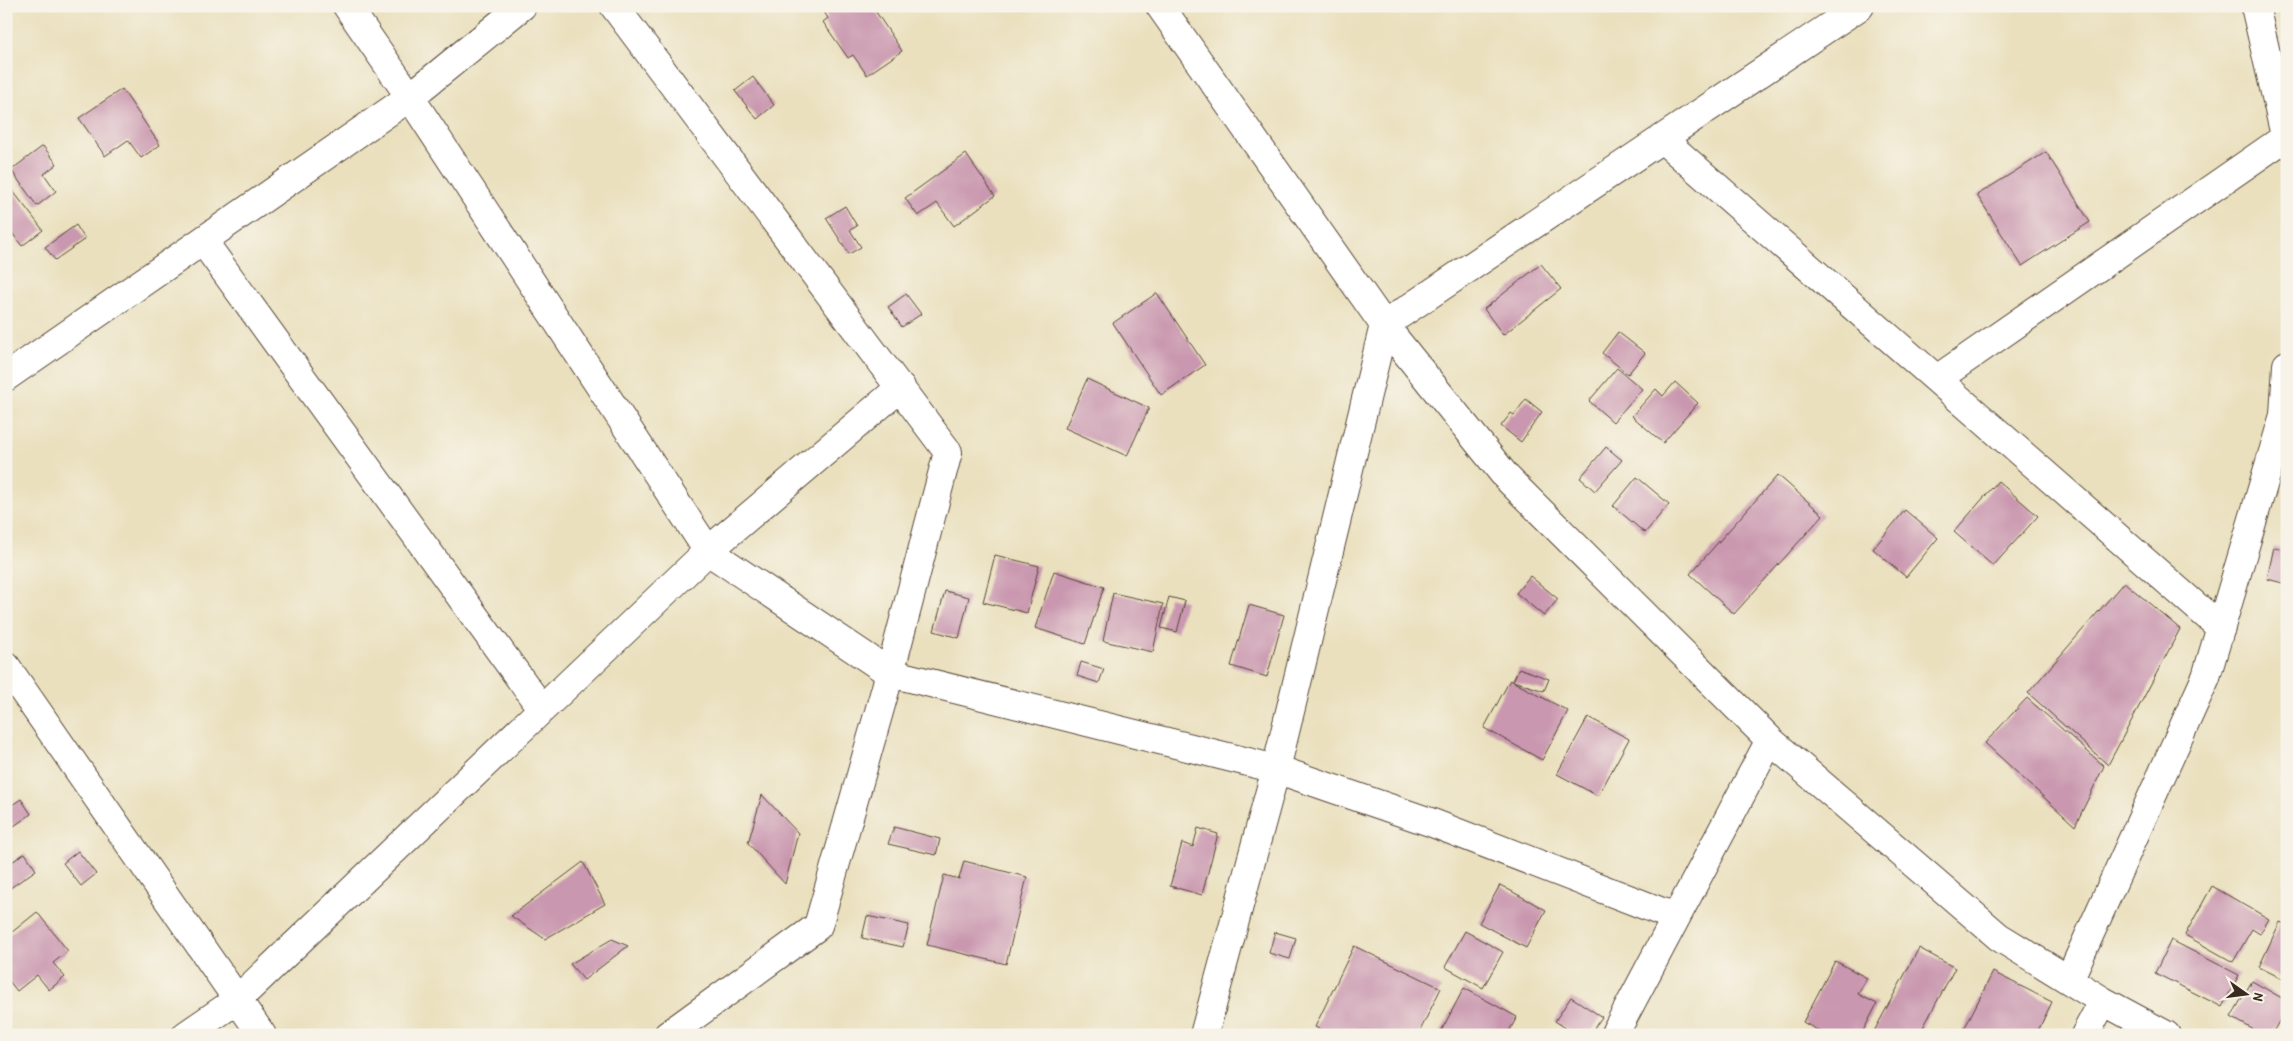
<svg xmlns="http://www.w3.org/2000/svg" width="2293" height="1041" viewBox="0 0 2293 1041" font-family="'Patrick Hand',sans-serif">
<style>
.building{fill:#c997af}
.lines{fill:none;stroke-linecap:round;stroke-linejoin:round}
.minor-casing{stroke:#554536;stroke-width:30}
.minor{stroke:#fff;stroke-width:28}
</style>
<rect width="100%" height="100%" fill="#f7f3e8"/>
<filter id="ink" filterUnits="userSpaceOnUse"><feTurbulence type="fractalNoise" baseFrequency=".02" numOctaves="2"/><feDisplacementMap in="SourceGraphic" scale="10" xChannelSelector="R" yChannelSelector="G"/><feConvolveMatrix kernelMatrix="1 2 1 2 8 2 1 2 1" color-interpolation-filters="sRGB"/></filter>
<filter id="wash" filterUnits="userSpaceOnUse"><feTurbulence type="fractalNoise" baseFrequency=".0096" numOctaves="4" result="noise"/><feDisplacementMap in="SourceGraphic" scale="20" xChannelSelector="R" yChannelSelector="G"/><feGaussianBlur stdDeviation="1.12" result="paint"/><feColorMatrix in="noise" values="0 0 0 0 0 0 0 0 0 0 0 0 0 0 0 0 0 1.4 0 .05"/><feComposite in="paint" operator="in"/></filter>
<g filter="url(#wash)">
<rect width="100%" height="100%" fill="#eae0be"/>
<g id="blocks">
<!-- building -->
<path class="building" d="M820,6h52l30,45 -35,24 -14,-20 -5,3 -25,-36 5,-4z
M753,77l21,28 -17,14 -22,-28z
M122,89l38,56 -19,13 -13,-18 -23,16 -26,-38z
M43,146l14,18 -13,10 12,17 -19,15 -26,-36z
M2046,152l44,70 -68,44 -45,-71z
M966,154l29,42 -41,30 -17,-23 -19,13 -13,-18z
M6,182l37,48 -21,16 -16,-21z
M845,206l12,20 -7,4 11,17 -12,7 -23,-36z
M76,225l9,14 -30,21 -10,-13z
M1541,264l20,25 -58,46 -19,-26z
M1157,293l48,72 -44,30 -48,-72z
M906,294l15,20 -19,13 -14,-20z
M1618,332l27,21 -17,21 -26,-21z
M1617,368l25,21 -29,33 -24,-21z
M1087,379l62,29 -22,48 -62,-28z
M1675,382l23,21 -35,40 -31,-27 24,-27 7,7z
M1526,399l16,13 -21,30 -20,-16 10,-13 3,2z
M1606,447l16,13 -27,31 -15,-13z
M1778,475l45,40 -89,99 -44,-40z
M1637,477l32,27 -24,29 -32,-27z
M1998,481l40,35 -45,50 -39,-34z
M1905,510l33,28 -32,39 -33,-28z
M2274,547l13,3v34l-20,-5z
M995,555l44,11 -12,47 -44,-11z
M1054,571l50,16 -19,57 -50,-16z
M1530,576l28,23 -14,17 -28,-23z
M2124,582l56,47 -72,136 -80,-72z
M945,591l24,6 -10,41 -25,-7z
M1113,593l50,11 -10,48 -50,-11z
M1169,597l16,4 -8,31 -16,-4z
M1249,605l35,10 -17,62 -36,-11z
M1081,662l23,7 -5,14 -22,-7z
M1519,668l30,11 -5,12 -31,-10z
M1510,680l58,31 -26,49 -58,-32z
M2027,698l77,68 -29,60 -90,-83z
M1588,717l41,22 -31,57 -41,-22z
M762,795l36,38 -13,51 -37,-41z
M21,799l10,15 -17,12 -8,-11v-6z
M894,827l46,12 -4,16 -48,-11z
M1198,828l20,6 -16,61 -32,-9 12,-43 11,4z
M78,851l18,23 -15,12 -18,-23z
M25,853l11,17 -30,21v-25z
M964,861l63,16 -21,87 -79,-19 17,-70 15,4z
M583,862l22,42 -60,35 -34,-23z
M1500,885l46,25 -20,38 -47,-25z
M2212,886l57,33 -9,15 -8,-5 -19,33 -48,-27z
M37,912l31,39 -15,12 12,14 -16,13 -12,-15 -20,16 -11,-14v-40z
M867,916l42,9 -6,22 -41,-9z
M2280,922l7,3v56l-28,-14z
M1465,931l38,21 -20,36 -38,-21z
M1275,932l21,6 -6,21 -21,-6z
M612,939l16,7 -44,34 -14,-16z
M2171,940l68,35 -17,32 -67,-34z
M1354,946l87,42 -23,47h-87l-16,-8z
M1919,948l36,20 -36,67h-47z
M1835,961l32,17 -9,16 19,10 -16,31h-35l-23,-13z
M1993,972l59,30 -16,33h-75z
M2252,981l35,20v7l-16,27h-8l-32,-18z
M1464,988l53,29 -10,18h-68z
M1571,997l31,20 -13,18h-13l-21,-14z"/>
</g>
</g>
<g filter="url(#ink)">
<use href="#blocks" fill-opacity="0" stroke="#554536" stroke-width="1"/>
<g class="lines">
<defs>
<path id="minor" d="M347,6l63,91 298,454 182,122 386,96 154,53 245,95
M614,6l334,446 -58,221 -72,253 -150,109
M1160,6l224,319 123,153 263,262 229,197 104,64 63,34
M2255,6l32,138
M1662,139l559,489
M203,241l339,468
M6,377l404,-280 112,-91
M1937,379l349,-242
M6,666l256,369
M2069,980l137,-303 78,-262 3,-50
M186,1035l51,-35 471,-449 193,-164
M1204,1035l72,-266 108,-444 476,-319
M1614,1035l156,-295
M2085,1035l18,-34"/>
</defs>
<!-- minor casing -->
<use href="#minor" class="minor-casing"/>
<!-- minor -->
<use href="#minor" class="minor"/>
</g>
</g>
<!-- margin -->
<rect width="2293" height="1041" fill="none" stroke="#f7f3e8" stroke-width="25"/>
<!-- north arrow -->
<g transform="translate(2246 994) rotate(104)" stroke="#f7f3e8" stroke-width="4" paint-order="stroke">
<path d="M0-4L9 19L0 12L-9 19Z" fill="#3b2a1e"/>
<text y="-8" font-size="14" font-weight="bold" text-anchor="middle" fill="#3b2a1e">N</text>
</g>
</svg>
